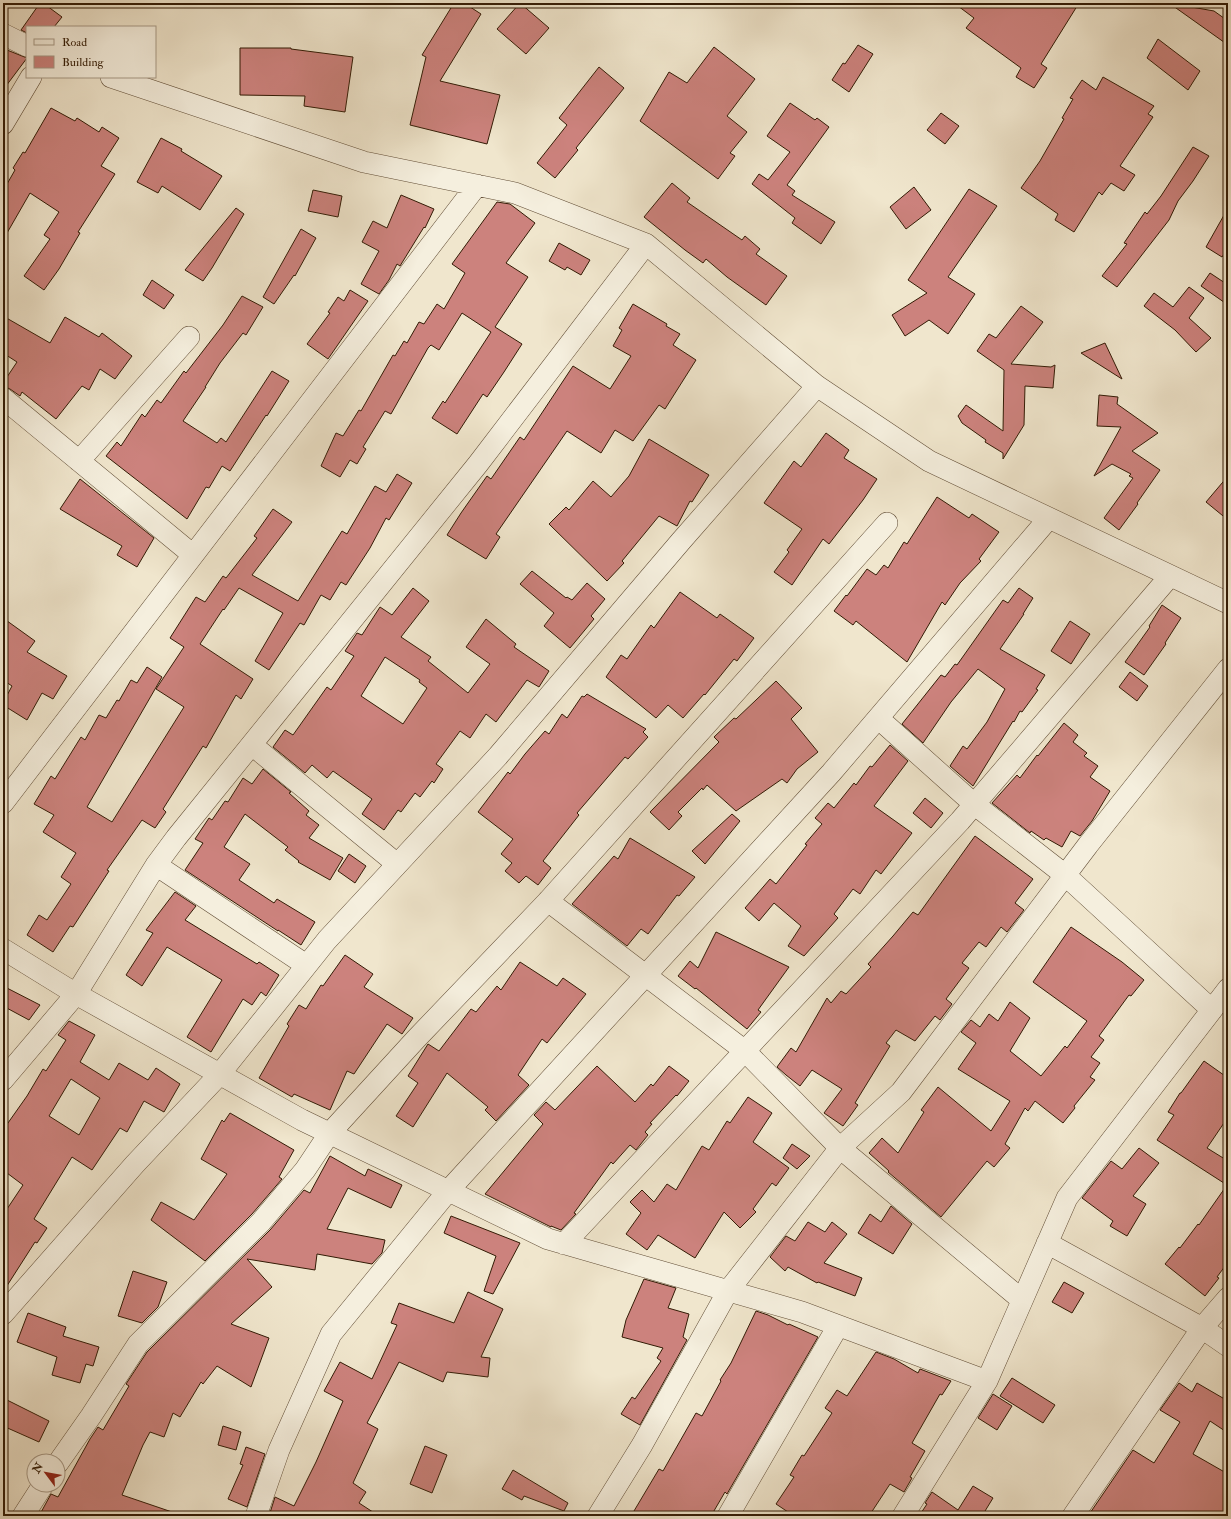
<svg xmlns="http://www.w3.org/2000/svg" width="1231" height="1519" viewBox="0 0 1231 1519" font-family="'IM FELL Double Pica',serif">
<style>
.building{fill:#cc827d;stroke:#331b05;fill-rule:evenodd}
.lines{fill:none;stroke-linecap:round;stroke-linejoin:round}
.minor-casing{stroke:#624e37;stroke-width:22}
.minor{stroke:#f5efde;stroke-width:21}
</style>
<rect width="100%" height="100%" fill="#f0e6cd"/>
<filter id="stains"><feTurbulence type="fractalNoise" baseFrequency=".005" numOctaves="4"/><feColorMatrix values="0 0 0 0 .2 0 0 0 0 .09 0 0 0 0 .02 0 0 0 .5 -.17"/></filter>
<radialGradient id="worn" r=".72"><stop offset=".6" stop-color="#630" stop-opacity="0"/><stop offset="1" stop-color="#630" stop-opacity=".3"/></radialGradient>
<!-- building -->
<path class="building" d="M40,3h3l19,14 -8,10h-27v6l-6,-3z
M454,3h10l17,11 -41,67 60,14 -13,49 -77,-19 16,-68 -4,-2z
M520,3l29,25 -23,26 -29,-25z
M954,3h125l-38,61 6,4 -13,20 -18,-11 5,-9 -55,-40 8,-10z
M1169,3l45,8 14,10v24z
M1158,39l42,32 -12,19 -41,-32z
M858,45l15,9 -24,38 -17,-12 11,-17 2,1z
M714,47l41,32 -28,37 20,16 -17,21 5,3 -17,23 -78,-58 29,-49 18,11z
M240,48h51v1l62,8 -8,55 -41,-6 1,-10 -65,-1z
M7,50l20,8 -24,32v-34z
M599,67l25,21 -48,60 2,2 -23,28 -18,-15 30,-38 -8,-7z
M1103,77l51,29 -6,8 5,3 -33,49 15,9 -11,16 -13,-8 -9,12 -3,-3 -25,40 -19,-12 3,-6 -37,-26 19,-27 24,-42 -2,-1 11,-19 -3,-1 12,-18 14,10z
M790,103l25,17 2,-2 12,9 -42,58 8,6 -3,4 43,27 -14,22 -29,-21 3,-5 -43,-34 7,-10 9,6 22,-28 -23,-16z
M51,108l24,13 2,-3 22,14 3,-5 17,11 -18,28 14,8 -37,58 2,1 -21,36 -15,21 -20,-14 26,-37 -6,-4 15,-23 -29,-19 -27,47v-49l12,-21 -2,-2 10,-16 2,1z
M941,113l18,13 -14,18 -18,-14z
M161,138l21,11 -1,2 41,25 -22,34 -38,-24 -4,7 -21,-11z
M1193,147l16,9 -16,25 -15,20 -9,19 -52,67 -15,-11 25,-32 -3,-1 21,-31 2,2 14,-18z
M672,183l18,15 -3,4 55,38 3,-4 15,13 -4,5 31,22 -21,29 -39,-28 -21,-18 -3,4 -18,-13 -41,-33z
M914,187l17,23 -25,19 -16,-22z
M969,189l28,17 -49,71 27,17 -27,40 -19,-14 -24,16 -13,-21 35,-22 -19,-13z
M313,190l29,6 -4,21 -30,-6z
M401,195l33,14 -9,19 -1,-1 -24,39 -3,-2 -8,16 -10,14 -18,-10 18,-33 -17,-9 11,-21 14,7z
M497,202l13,2 25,19 -29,40 22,14 -33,50 27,17 -18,28 -17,25 -4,-3 -26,40 -25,-16 11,-17 2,2 46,-71 -29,-19 -23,37 -8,-5 -3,3 -37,66 -6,-3 -22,36 3,2 -9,15 -7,-4 -10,17 -19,-11 15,-33 7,3 16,-26 2,1 32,-56 2,1 9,-15 3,2 12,-21 5,2 13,-20 7,5 21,-36 -13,-9z
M236,208l8,6 -32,54 -9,13 -18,-11z
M1228,208v40l-6,9 -16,-10z
M301,229l15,9 -21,38 -1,-1 -20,29 -11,-7z
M559,243l31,17 -9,15 -14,-8 -2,3 -16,-9z
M1210,273l18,12v20l-27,-19z
M152,280l22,15 -10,14 -21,-14z
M1189,287l15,11 -15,20 22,20 -15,14 -21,-22 -31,-24 10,-13 19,14z
M350,290l18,11 -40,58 -21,-15 23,-31 -2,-1 10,-15 6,4z
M242,296l21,11 -17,28 -3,-2 -23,30 -15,24h1l-23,34 34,22 4,-5 5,4 46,-71 17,10 -22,35 -1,-1 -36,56 -8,-5 -13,22 -3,-1 -19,32 -81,-63 11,-14 4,4 21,-32 3,3 12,-17 4,3 23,-32 2,2 37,-48z
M633,304l34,20 -1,2 14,8 -7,11 23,15 -31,49 -6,-4 -26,36 -18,-11 -14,23 -34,-22 -71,103 4,3 -14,22 -39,-24 14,-22 26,-37 4,3 29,-42 4,3 49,-74 37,23 21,-33 -18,-10 9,-16 -3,-2z
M1021,306l22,16 -32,42 40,3 4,-2 -2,23 -28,-2 -1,39 -21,34v-6l-18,-11 1,-2 -24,-17 -4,-7 8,-11 37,26 1,-61 -27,-19 12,-17 7,4z
M3,316l47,27 15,-26 34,20 3,-4 30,23 -17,23 -15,-10 -11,21 -7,-4 -26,33 -34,-27 -2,4 -10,-7 -7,-3v-3l14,-21 -14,-9z
M1105,343l17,36 -41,-26z
M1099,395l19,2 -1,7 41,29 -26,18 28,19 -23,33 1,1 -19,26 -15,-12 29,-40 -4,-2 2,-2 -19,-10 -18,12 27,-49 -24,-1z
M826,433l23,17 -5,8 33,21 -14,21 -34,44 -6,-5 -31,46 -18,-13 15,-20 -2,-2 15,-21 -38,-26 30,-42 7,6z
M649,439l60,36 -17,27 -2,-1 -13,25 -18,-10 -37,45 2,2 -17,18 -58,-57 17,-17 3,3 24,-29 18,16 18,-21z
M397,474l15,9 -23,37 -3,-2 -16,30 -24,37 -5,-3 -11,18 -9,-5 -17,30 -4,-2 -31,47 -14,-9 28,-48 -44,-25 -15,22 -1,-1 -23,35 53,35 -12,20 -5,-4 -30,53 -3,-2 -40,63 3,3 -11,16 -13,-8 -35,50 2,1 -36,56 -3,-1 -17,26 -26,-17 12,-20 8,5 24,-36 -10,-7 15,-24 -33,-21 11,-17 -20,-11 17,-28 4,3 26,-42 4,3 14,-25 7,3 11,-18 2,1 12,-21 6,3 10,-16 15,10 -75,130 25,15 72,-115 -28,-18 28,-42 -14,-9 26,-41 9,5 18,-26 3,2 31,-40 -3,-2 19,-27 19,13 -40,53 46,26 44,-70 5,3 28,-48 11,6z
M1228,476v44l-22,-18z
M80,479l74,59 -17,29 -20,-12 5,-9 -62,-37z
M937,497l32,21 3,-4 27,18 -20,27 2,2 -21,22 -15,22 -3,-3 -35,60 -51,-41 -3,4 -19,-14 12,-16 1,1 20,-27 9,6 8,-10 4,3 16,-26 3,2z
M532,571l34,27 1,-1 5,3 15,-17 18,16 -14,17 3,3 -24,29 -26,-22 10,-13 -34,-29z
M413,588l16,13 -28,36 30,20 -3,4 40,32 22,-29 -24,-17 20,-28 30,25 -2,3 35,24 -10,16 -12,-7 -31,42 -10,-8 -16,24 -10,-7 -24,33 7,5 -9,14 -2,-2 -12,16 -5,-4 -14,19 -3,-2 -14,20 -22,-16 10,-15 -39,-28 -6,7 -15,-13 -7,8 -32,-26 12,-17 8,5 34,-48 4,3 23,-34 -9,-5 12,-18 5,2 18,-28 12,8zM385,657l35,23 -1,2 8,6 -24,36 -42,-28z
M1019,588l14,10 -10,16h1l-24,35 45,26 -9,14 2,1 -16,22 -2,-1 -6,11 -1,-1 -40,65 -23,-20 13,-20 4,3 20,-27 18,-33 -27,-20 -27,33 -28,41 -21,-19 39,-49 4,2 10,-13 2,1 46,-65 5,3z
M680,592l37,26 3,-4 34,24 -17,23 -3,-2 -29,36 -1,-1 -21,24 -15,-13 -12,13 -50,-41 15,-22 6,4 24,-34 3,3z
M1162,605l19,13 -16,25 1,1 -22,31 -19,-13 25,-35 -1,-1z
M3,618l32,23 -8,11 40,24 -14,23 -11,-6 -15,27 -24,-15v-2l9,-17 -9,-6z
M1070,621l20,13 -19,30 -20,-13z
M1130,672l18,14 -11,15 -18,-14z
M776,681l26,27 -11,11 27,33 -21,17 -10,14 -5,-4 -46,32 -29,-26 -4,5 -1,-2 -24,24 4,4 -13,14 -19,-18 69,-70 -5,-5 20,-19 2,1z
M587,694l59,35 -3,3 5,5 -20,22 -3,-2 -48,56 2,2 -36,46 8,7 -13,17 -12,-9 -7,7 -14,-12 7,-8 -11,-9 12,-15 -35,-27 30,-40 2,2 15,-20 20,-23 4,3 13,-20 5,4 15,-22 2,1z
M1064,723l14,12 -5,7 14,11 -3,3 14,10 -8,11 20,14 -18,30 -12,15 -9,-5 -9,16 -16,-9 -2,2 -13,-9 -1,2 -38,-30 25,-28 3,3 17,-23 1,1z
M890,745l18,16 -34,45 38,27 -31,41 -5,-4 -16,24 -7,-5 -19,25 4,4 -34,38 -16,-10 13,-20 -27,-23 -15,18 -14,-13 25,-29 6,5 31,-39 -2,-1 17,-20 -7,-6 13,-15 6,5 20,-25 2,2 14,-19 2,1z
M263,769l28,23 -2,1 20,18 -3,4 13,10 -10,13 34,20 -13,22 -32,-18 1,-1 -14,-11 3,-3 -43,-33 -21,33 26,17 -11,16 35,23 3,-4 38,23 -14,23 -23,-15v1l-93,-61 18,-27 -8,-4 14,-21 3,2 13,-19 3,1 15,-24 9,6z
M925,798l18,15 -12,15 -18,-15z
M732,814l8,7 -35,43 -13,-13z
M975,836l58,43 -18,24 9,7 -17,22 -6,-5 -15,20 -7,-5 -17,21 7,5 -23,31 6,5 -12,16 -5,-4 -20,25 -19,-11 -10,13 4,3 -35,57 3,2 -15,21 -19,-13 18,-24 -30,-19 -12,16 -14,-11 -9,-8 14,-19 5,4 31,-54 4,5 10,-12 5,3 25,-27 -3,-3 25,-28 20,-24 5,3z
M630,838l65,39 -16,19 -2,-1 -29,39 -7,-5 -14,17 -55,-42 42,-48 4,3z
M349,854l17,12 -11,17 -17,-12z
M175,892l21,14 -11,14 72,44 2,-2 20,13 -13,21 -5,-4 -9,13 -9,-6 -32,53 -24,-15 35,-57 -55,-33 -25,39 -16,-11 27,-42 -7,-3z
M1071,927l51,35 22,18 -13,16 -2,-1 -30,41 5,4 -13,17 9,6 -10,14 5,3 -21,26 1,2 -12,15 -28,-22 -7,10 -3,-3 -20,36 5,4 -16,19 -7,-6 -46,56 -53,-45 1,-1 -20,-18 13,-15 16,15 26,-41 -3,-2 17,-23 53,44 19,-30 -52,-32 18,-26 -15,-11 10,-12 9,7 9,-13 9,7 12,-19 20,16 -20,33 31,25 24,-30 2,2 20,-27 -54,-39z
M716,932l73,35 -31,43 3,2 -14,17 -51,-41 -1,1 -17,-13 12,-15 8,7z
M345,955l28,19 -9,13 49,31 -11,16 -15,-10 -33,50 -7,-3 -17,39 -36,-16 -2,3 -33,-19 30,-52 -2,-2 12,-19 7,4 15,-24 2,1z
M520,962l37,24 6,-8 23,16 -39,49 -5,-4 -24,36 11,10 -33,36 -11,-11 3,-3 -41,-34 -34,54 -17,-11 22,-33 -10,-7 20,-32 11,7 32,-42 5,3 21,-26 4,4z
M3,986l37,19 -11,15 -26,-14z
M69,1021l26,14 -15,27 29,18 10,-17 29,17 8,-12 24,16 -16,28 -20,-11 -17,31 -7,-4 -28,42 -20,-13 -38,62 13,9 -10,15 -2,-1 -32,50v-77l20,-30 -20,-15v-40l24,-34 16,-27 3,2 20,-31 -8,-5zM71,1079l29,19 -21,37 -30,-19z
M1204,1061l24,17v39l-21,31 21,13v101l-11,15 2,1 -14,18 -40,-32 14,-17 1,1 18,-24 1,1 28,-40 -70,-45 17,-25 -6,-3 12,-19h1z
M597,1066l38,36 16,-18 2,2 16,-20 20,15 -12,15 -1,-1 -26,28 2,1 -7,8 3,3 -12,15 -6,-5 -17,19 -2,-2 -37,51 2,1 -15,16 -10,-4v1l-66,-33 58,-70 -9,-9 12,-13 9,8z
M748,1097l24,16 -19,29 36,26 -13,18 -4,-3 -19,26 3,3 -16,16 -16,-16 -29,46 -37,-23 -11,15 -21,-16 15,-21 -11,-11 12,-12 12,12 13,-18 9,6 26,-44 7,4 18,-29 3,2z
M230,1113l64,37 -15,27 3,2 -30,35 -47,47 -54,-41 10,-18 33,18 33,-46 -26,-15 21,-39 2,2z
M792,1144l18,12 -13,13 -14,-11z
M1139,1148l20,15 -26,33 13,8 -19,32 -17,-10 3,-5 -31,-23 29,-37 11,8z
M330,1156l35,20 3,-7 34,16 -11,23 -43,-20 -21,41 58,11 -3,13 -10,11 -55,-10 -2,16 -68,-11 25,28 -41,37 38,14 -18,49 -34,-21 -14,18 -2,-2 -21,35 -7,-4 -9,24 -14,-5 -7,13 -21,50 53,18 -1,3h-135l12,-22 7,3 32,-58 8,-12 5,3 26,-44 -3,-2 21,-32 123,-122 34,-40 6,3z
M891,1206l21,18 -19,30 -35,-21 12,-19 11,8z
M451,1216l69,27 -27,51 -9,-3 12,-35 -52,-23z
M808,1222l17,10 7,-10 15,12 -23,29 38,15 -7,18 -37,-14 -1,1 -29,-16 -3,4 -15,-14 16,-21 9,5z
M133,1271l34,11 -9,25 -16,16 -24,-7z
M644,1279l32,9 -8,20 21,6 -6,23 4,3 -47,85 -19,-11 11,-17 3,2 26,-38 -4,-3 6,-10 -41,-11 4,-17z
M1064,1282l20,11 -12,20 -20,-11z
M468,1292l35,17 -22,48 9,1 -2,19 -41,-5 -4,10 -44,-20 -32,61 11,6 -25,54 13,9 -7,11 20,13h-110l6,-19 19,9 22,-44 27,-61 -19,-10 16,-29 32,17 25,-54 -6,-2 8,-20 55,20z
M756,1311l12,4 20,10 1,-1 29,13 -87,150 -4,7 -2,-2 -14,24h-80l28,-47 4,2 33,-58 6,3 19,-35 -1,-1 11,-17z
M28,1313l38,14 -3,9 36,11 -6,19 -7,-2 -6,19 -28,-8 5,-18 -40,-15z
M876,1352l18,7 24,14 2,-4 31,12 -9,14 -2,-1 -28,49 13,8 -15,26 2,1 -8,14 -14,-8 -21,32h-75l-18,-12 18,-27 -4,-2 12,-20 2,1 28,-43 -7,-5 12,-18 10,6z
M1012,1378l43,27 -12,18 -43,-27z
M1179,1383l13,9 5,-9 31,18v32l-18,-12 -17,33 35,20v42h-140l45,-66 21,13 26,-41 -20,-12z
M993,1394l19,12 -15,24 -19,-12z
M3,1398l46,23 -10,21 -36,-16z
M223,1426l18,6 -5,18 -18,-5z
M425,1446l22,9 -15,38 -22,-9z
M246,1447l19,7 -18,53 -19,-8 15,-34 -3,-1z
M513,1470l55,33 -4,8 -40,-15 -2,4 -20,-11z
M973,1486l20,12 -11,18h-63l8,-12 -2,-1 7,-11 26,18z"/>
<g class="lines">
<defs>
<path id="minor" d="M3,34l24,12
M111,77l253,85 151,31 131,51 171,142 112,75 299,142
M3,124l28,-47
M3,398l190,157
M79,461l110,-124
M878,718l96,86 91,71 147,135
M252,745l145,119
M3,803l474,-618
M156,865l150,100
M548,901l197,150 95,97 182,152
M3,949l73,45 226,126 246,119 254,73 185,69
M3,1080l73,-86 80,-129 20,-27 302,-374 168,-220
M1047,1243l155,85 26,18
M564,1244l396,-423 210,-245
M3,1314l132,-150 84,-89 108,-135 171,-184 183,-215 136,-155
M58,1463l33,-47 47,-72 123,-122 44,-52 24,-36 87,-95 132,-138 339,-378
M23,1516l20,-31
M256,1516l23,-66 52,-116 117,-143 383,-418 218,-255
M598,1516l44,-71 86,-154 112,-143 61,-56 187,-247 140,-176
M728,1516l110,-190
M903,1516l84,-135 80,-183 161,-209
M1073,1516l129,-188 26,-30"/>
</defs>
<!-- minor casing -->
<use href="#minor" class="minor-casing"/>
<!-- minor -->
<use href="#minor" class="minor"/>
</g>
<!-- margin -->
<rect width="1231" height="1519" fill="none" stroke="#f0e6cd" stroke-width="16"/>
<rect x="4" y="4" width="1223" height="1511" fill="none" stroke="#331b05" stroke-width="2"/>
<rect x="8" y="8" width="1215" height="1503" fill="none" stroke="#331b05"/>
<!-- legend -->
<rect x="26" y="26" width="130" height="52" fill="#f5efde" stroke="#a79a87"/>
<rect x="34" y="39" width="20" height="6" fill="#f5efde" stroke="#a79a87"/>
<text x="62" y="46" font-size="12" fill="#331b05">Road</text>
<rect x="34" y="56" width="20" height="12" fill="#cc827d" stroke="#a79a87"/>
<text x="62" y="66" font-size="12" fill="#331b05">Building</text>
<!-- north arrow -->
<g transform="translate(46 1473) rotate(302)"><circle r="19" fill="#f5efde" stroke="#a79a87"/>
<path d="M0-3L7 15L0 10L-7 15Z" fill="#8f2418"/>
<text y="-6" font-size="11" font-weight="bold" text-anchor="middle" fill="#331b05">N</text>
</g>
<rect width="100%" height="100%" filter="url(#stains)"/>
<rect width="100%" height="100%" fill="url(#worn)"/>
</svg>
